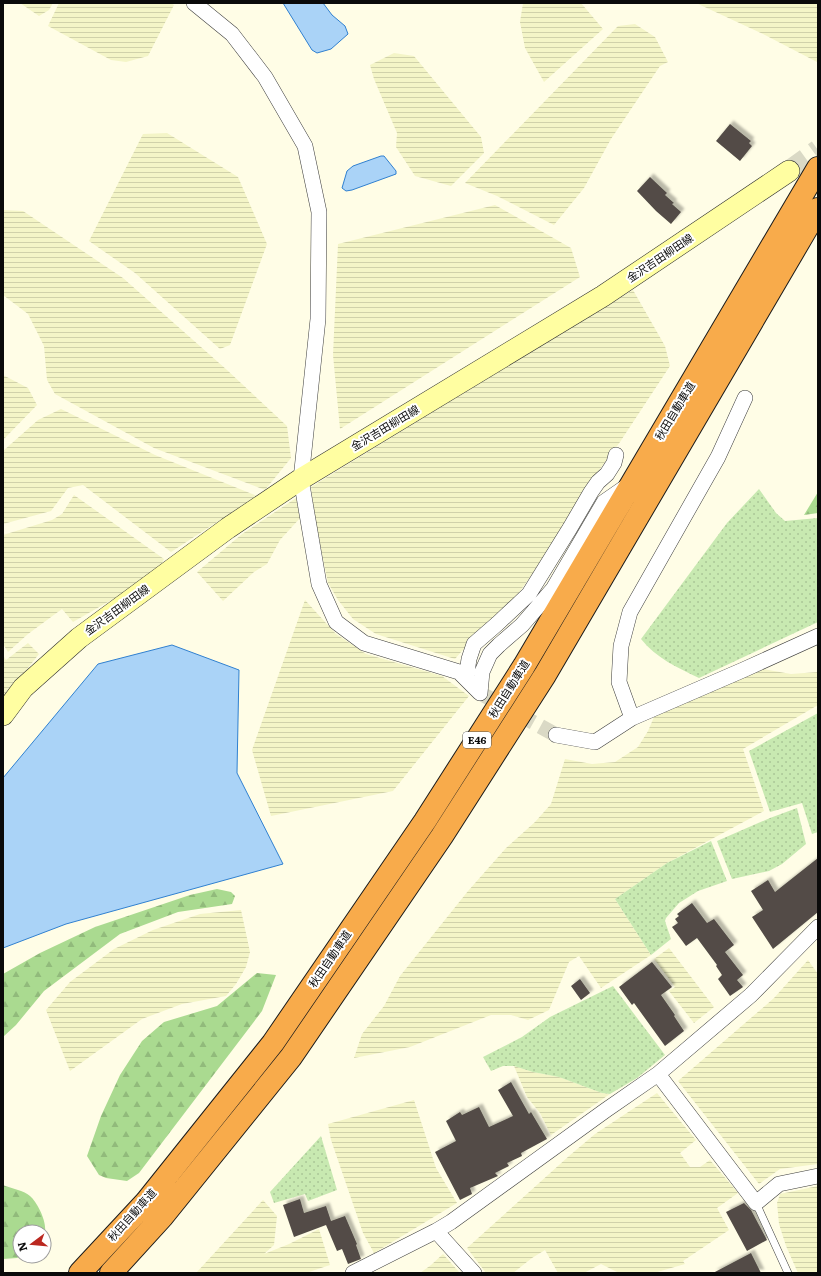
<svg xmlns="http://www.w3.org/2000/svg" width="821" height="1276" viewBox="0 0 821 1276" font-family="Literata,'Noto Sans JP',serif">
<style>
.farmland{fill:url(#farmland-rules)}
.grass{fill:url(#grass-dots)}
.forest{fill:url(#forest-firs)}
.water{fill:#aad3f7;stroke:#3080d0}
.building{fill:#524c46;filter:url(#shadow)}
.lines{fill:none;stroke-linecap:round;stroke-linejoin:round}
.minor-tunnel{stroke:#dad9c5;stroke-width:15;stroke-dasharray:15 8;stroke-linecap:butt}
.secondary-tunnel{stroke:#dad9c5;stroke-width:21;stroke-dasharray:21 10;stroke-linecap:butt}
.service-casing{stroke:#3d3d3d;stroke-width:8}
.minor-casing{stroke:#3d3d3d;stroke-width:16}
.secondary-casing{stroke:#2c2c2c;stroke-width:22}
.motorway-casing{stroke:#1b1b1b;stroke-width:24}
.service{stroke:#fff;stroke-width:7}
.minor{stroke:#fff;stroke-width:15}
.secondary{stroke:#fffea1;stroke-width:21}
.motorway{stroke:#f8ab4b;stroke-width:22}
.labels{text-anchor:middle;stroke-width:4;stroke-linejoin:round;paint-order:stroke}
.shield{fill:#fff;stroke:#545454;stroke-width:1}
.shield-label{font-size:10px;font-weight:bold;fill:#0a0a0a}
.street-label{font-size:11px;fill:#0a0a0a;stroke:#fff}
</style>
<defs>
<pattern id="farmland-rules" width="6" height="5" patternUnits="userSpaceOnUse"><rect width="6" height="5" fill="#f4f5c7"/><path d="M0 2.5h6" fill="none" stroke="#d0d1aa"/></pattern>
<pattern id="grass-dots" width="8" height="8" patternUnits="userSpaceOnUse"><rect width="8" height="8" fill="#c8e9b1"/><path d="M2 2h.1M6 6h.1" fill="none" stroke="#aac697" stroke-width="1.8" stroke-linecap="round"/></pattern>
<pattern id="forest-firs" width="22" height="20" patternUnits="userSpaceOnUse"><rect width="22" height="20" fill="#aada90"/><path d="M5 1l3.5 6h-7zM16 11l3.5 6h-7z" fill="#91ba7b"/></pattern>
<filter id="shadow"><feDropShadow dx="3.5" dy="-3.5" stdDeviation="1" flood-color="#0004"/></filter>
</defs>
<rect width="100%" height="100%" fill="#fffde6"/>
<!-- farmland -->
<path class="farmland" d="M20,3h33l-4,7 -10,6z
M59,3h112l3,2 -26,51 -22,6 -15,-2 -63,-34z
M523,3h58l22,26 -59,53 -19,-34 -5,-26z
M696,3h122v58l-1,1 -54,-28z
M635,24l20,13 13,25 -8,4 -49,73 -27,49 -30,37 -57,-29 -32,-13 153,-157z
M394,53l20,3 67,81 3,16 -33,33 -36,-10 -19,-29 1,-14 -23,-54 -4,-14z
M167,133l71,44 29,67 -37,101 -10,4 -85,-76 -46,-32 54,-107z
M495,205l76,43 9,29 -240,152 -7,-74 5,-111z
M3,210l20,1 100,67 104,92 60,56 4,32 -26,32 -111,-42 -99,-54 -8,-14 -3,-34 -16,-32 -25,-19z
M633,290l32,56 5,20 -50,76 -38,51 -35,60 -34,48 -39,36 -19,22 -79,-25 -23,-15 -15,-19 -10,-17 -13,-63 -4,-33 117,-72z
M3,375l25,13 9,17 -34,35z
M61,409l94,46 102,41 -86,56 -88,-67 -15,3 -17,23 -48,13v-73l35,-31z
M74,495l90,64 -7,15 -84,48 -11,-13 -34,25 -20,18 -5,-8v-109l49,-15 10,-6z
M296,498l6,18 -22,24 -13,24 -13,8 -31,29 -26,-29 45,-38z
M305,600l31,34 30,20 76,22 27,20 -76,95 -122,25 -19,-66z
M28,643l11,11 -36,46v-44l3,4z
M763,669l28,5 27,-2v33l-75,44 21,62 -97,52 -52,36 36,56 -50,33 -22,-32 -10,6 -20,48 -21,10 -17,-5h-20l-81,32 -56,11 8,-24 22,-28 16,-30 68,-85 38,-43 29,-26 16,-18 14,-45 27,5 23,-2 23,-15 10,-16 6,-14z
M241,910l9,42 -4,15 -10,17 -10,12 -44,8 -40,15 -72,52 -24,-61 24,-28 44,-33 39,-19 47,-16z
M669,948l45,59 -20,16 -25,-32 6,-4 -21,-28z
M808,960l10,14v190l-38,5 -21,15 -81,-103 96,-83z
M514,1066l19,6 26,5 43,16 8,1 -59,41 -11,-22 -13,-16z
M657,1093l39,47 -16,13 10,14h10l10,-7 28,33 -21,15 12,22 -46,31 2,3 -31,9h-35l-18,-9 -17,9h-26l-13,-23 -13,8 -19,15h-27l-19,-25 102,-92 26,-22z
M414,1100l22,68 21,35 -83,50 -11,-20 -32,-93 -3,-16z
M818,1186v87h-20l-12,-27 -7,-22 -2,-21 3,-9z
M263,1200l14,16 -3,29 -10,9 25,-10 30,-15 11,36 -24,8h-110z
M443,1254l17,19h-40l11,-8z"/>
<!-- grass -->
<path class="grass" d="M759,489l17,24 9,8 33,-3v104l-119,56c-21,-10 -43,-20 -58,-39l86,-116z
M818,713v119l-6,2 -10,-31 -32,9 -21,-61z
M797,808l9,36 -24,20 -13,7 -37,8 -15,-38 53,-23z
M711,841l16,40 -29,10 -19,12 -13,15 -1,3 6,18 -20,16 -36,-56 52,-36z
M613,986l52,69 -28,23 -27,16 -8,-1 -43,-16 -26,-5 -19,-6h-11l-12,5 -8,-14 39,-20 28,-20z
M321,1136l16,54 -29,11 -3,-7 -31,9 -4,-11z"/>
<!-- forest -->
<path class="forest" d="M818,492v21l-14,2z
M217,889l14,3 4,4 -3,8 -54,8 -58,22 -76,57 -28,34 -13,12v-63l37,-21 55,-26 95,-32z
M257,973l19,2 -14,36 -123,162 -12,8 -21,-3 -7,-3 -12,-19 14,-40 19,-41 22,-34 22,-19 53,-16z
M3,1185c7,3 22,6 27,11 8,7 19,29 14,40v-4h-24l1,24 -4,2 -14,1z"/>
<!-- water -->
<path class="water" d="M283,3h40l9,12 13,11 3,8 -17,15 -14,4 -5,-3z
M381,156h3l12,15v3l-44,16 -6,1 -4,-3 5,-17 6,-5z
M172,645l67,25 -2,103 46,91 -217,60 -63,24v-170l95,-114z"/>
<!-- building -->
<path class="building" d="M730,124l21,17 -2,2 3,3 -12,15 -24,-20z
M650,177l17,16 -2,2 9,8 -2,1 9,8 -10,12 -15,-13 -19,-20z
M818,858v54l-45,37 -21,-32 11,-7 -12,-19 17,-11 7,12z
M692,903l15,20 7,-4 20,26 -9,7 18,23 -6,5 6,7 -13,9 -12,-17 4,-4 -6,-9 1,-1 -20,-27 -11,8 -14,-19 6,-4 -3,-4 4,-3 -2,-2z
M652,962l20,25 -11,8 14,20 -1,1 10,15 -19,15 -31,-43 -2,2 -13,-18z
M580,979l10,14 -9,7 -10,-14z
M511,1082l18,32 2,-2 16,27 -26,14 1,3 -15,7 2,3 -14,7 3,3 -28,12 2,6 -12,6 -25,-48 21,-11 -10,-20 14,-9 2,3 17,-8 10,20 24,-11 -15,-26z
M300,1199l4,14 22,-7 5,15 14,-5 12,28 -1,1 5,14 -13,5 -6,-15 -5,2 -11,-26 -32,12 -11,-32z
M744,1203l7,7 16,30 -20,11 -21,-39z
M751,1253l10,20h-48z"/>
<g class="lines">
<!-- minor-tunnel -->
<path class="minor-tunnel" d="M480,693l76,42"/>
<!-- secondary-tunnel -->
<path class="secondary-tunnel" d="M789,171l29,-21"/>
<defs>
<path id="service" d="M756,1203l32,70"/>
<path id="minor" d="M194,3l38,31 33,43 40,69 14,66 -1,107 -17,160 18,105 17,38 28,21 95,29 21,21
M466,679l3,-20 5,-15 23,-20 32,-30 41,-66 21,-36 7,-10 9,-8 7,-11 2,-8
M480,693l2,-21 8,-18 9,-9 23,-20 31,-36 51,-87 23,-16
M632,718l-13,-36 2,-36 9,-34 88,-155 27,-59
M556,735l39,7 37,-24 111,-48 75,-34
M658,1074l98,129 23,-19 39,-8
M436,1231l38,42
M353,1273l83,-42 15,-9 155,-112 52,-36 93,-79 67,-68"/>
<path id="secondary" d="M3,715l20,-27 56,-50 149,-110 73,-49 302,-183 186,-125"/>
<path id="motorway" d="M80,1273l66,-71 127,-159 152,-222 99,-155 294,-498
M111,1273l51,-56 129,-160 151,-221 103,-161 273,-466"/>
</defs>
<!-- service casing -->
<use href="#service" class="service-casing"/>
<!-- minor casing -->
<use href="#minor" class="minor-casing"/>
<!-- secondary casing -->
<use href="#secondary" class="secondary-casing"/>
<!-- motorway casing -->
<use href="#motorway" class="motorway-casing"/>
<!-- service -->
<use href="#service" class="service"/>
<!-- minor -->
<use href="#minor" class="minor"/>
<!-- secondary -->
<use href="#secondary" class="secondary"/>
<!-- motorway -->
<use href="#motorway" class="motorway"/>
</g>
<g class="labels">
<!-- shield labels -->
<rect class="shield" x="463" y="732" width="28" height="16" rx="3"/>
<g class="shield-label">
<text x="477" y="744">E46</text>
</g>
<!-- street labels -->
<g class="street-label">
<text transform="translate(660 258) rotate(-34)" y="4">金沢吉田柳田線</text>
<text transform="translate(675 411) rotate(-59)" y="4">秋田自動車道</text>
<text transform="translate(385 428) rotate(-31)" y="4">金沢吉田柳田線</text>
<text transform="translate(117 610) rotate(-36)" y="4">金沢吉田柳田線</text>
<text transform="translate(509 689) rotate(-58)" y="4">秋田自動車道</text>
<text transform="translate(330 959) rotate(-56)" y="4">秋田自動車道</text>
<text transform="translate(132 1215) rotate(-48)" y="4">秋田自動車道</text>
</g>
</g>
<!-- border -->
<rect width="821" height="1276" fill="none" stroke="#0a0a0a" stroke-width="8"/>
<!-- north arrow -->
<g transform="translate(32 1244) rotate(254)"><circle r="19" fill="#ffffff" stroke="#9d9d9d"/>
<path d="M0-3L7 15L0 10L-7 15Z" fill="#bb2820"/>
<text y="-6" font-size="11" font-weight="bold" text-anchor="middle" fill="#0a0a0a">N</text>
</g>
</svg>
